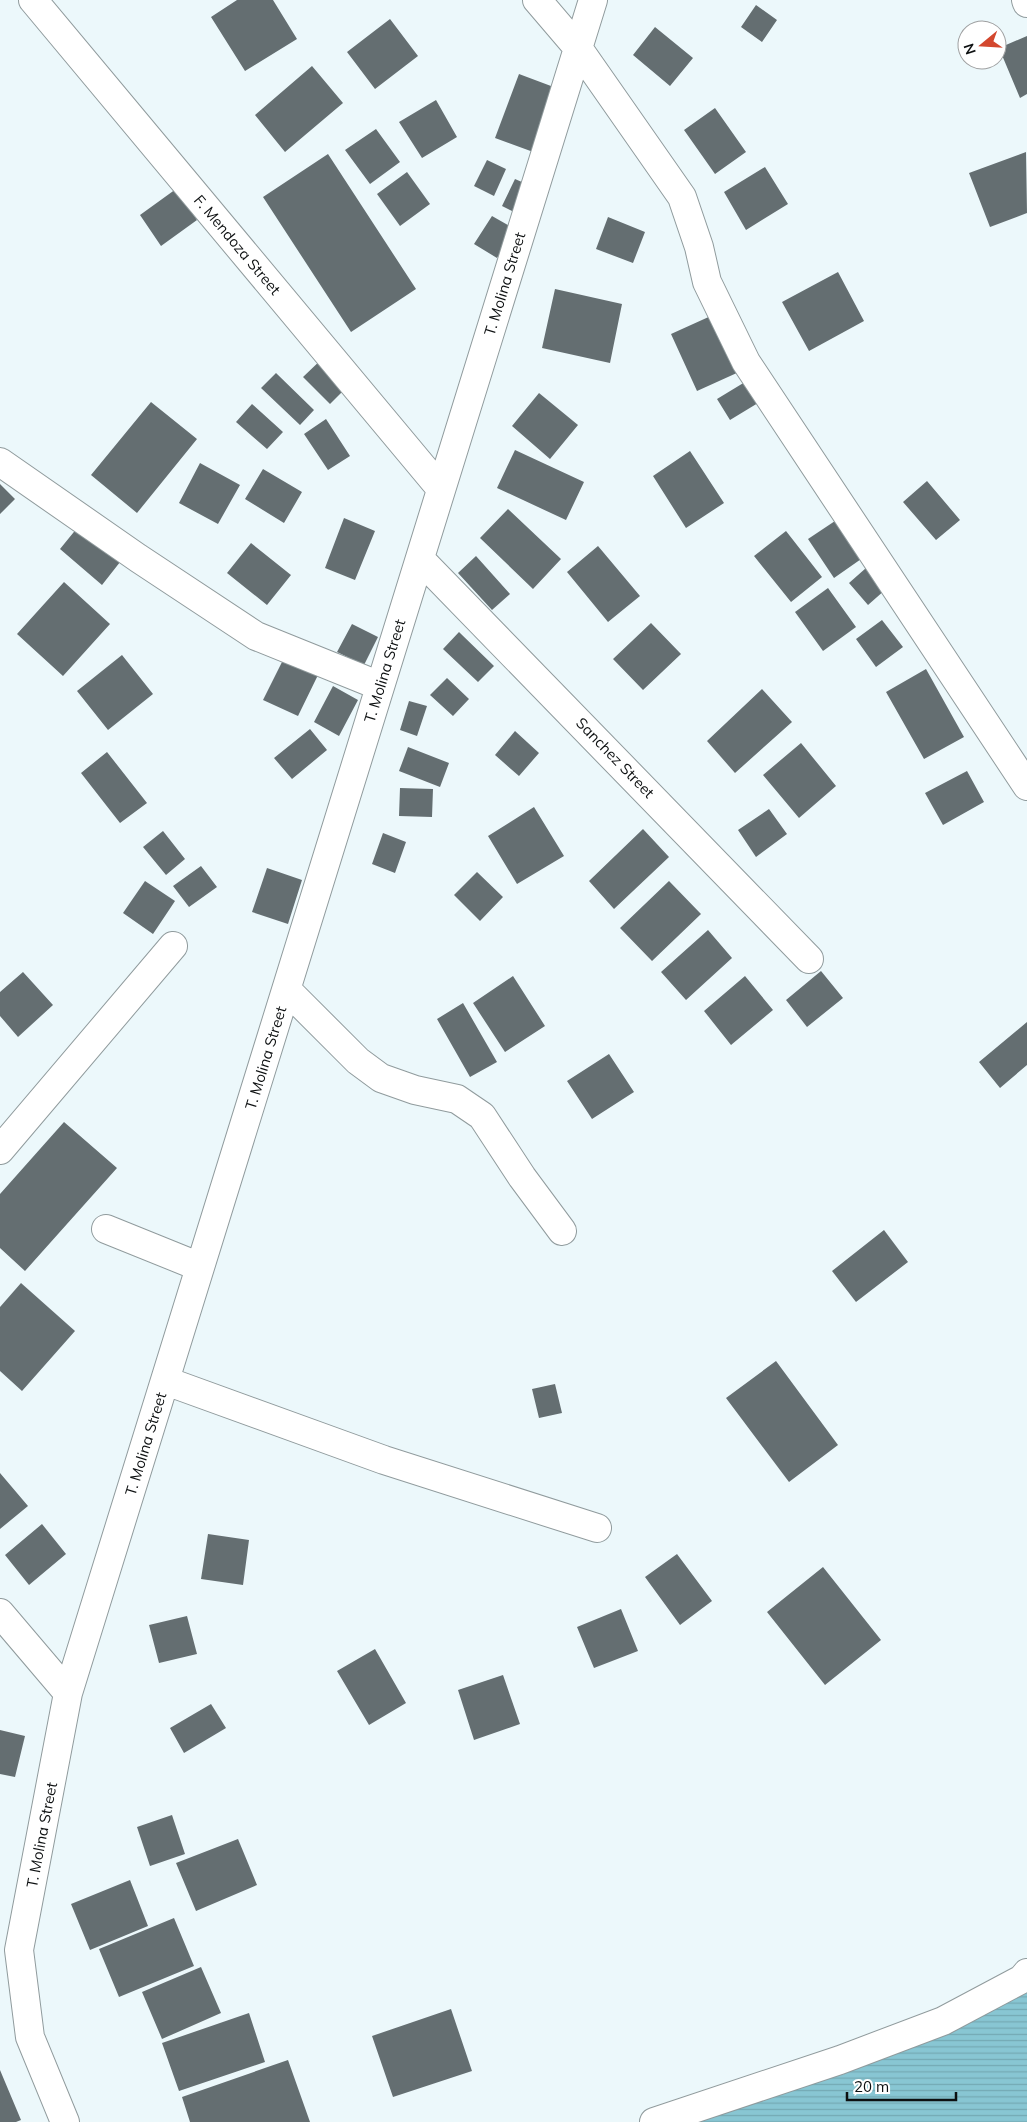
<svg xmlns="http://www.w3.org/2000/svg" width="1027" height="2122" viewBox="0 0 1027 2122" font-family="Mulish,sans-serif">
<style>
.water{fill:url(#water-rules)}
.building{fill:#646e71}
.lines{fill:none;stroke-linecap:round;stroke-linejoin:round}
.minor-casing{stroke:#909b9d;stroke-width:30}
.minor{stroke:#fff;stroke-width:28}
.labels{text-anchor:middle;stroke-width:4;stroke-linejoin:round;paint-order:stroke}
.street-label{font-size:15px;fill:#0d1011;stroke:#fff}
</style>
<defs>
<pattern id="water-rules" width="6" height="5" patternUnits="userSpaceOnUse" patternTransform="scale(1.25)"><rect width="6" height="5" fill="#88c6d3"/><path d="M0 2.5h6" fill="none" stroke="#74a9b4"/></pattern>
</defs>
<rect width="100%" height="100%" fill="#ecf8fb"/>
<!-- water -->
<path class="water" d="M1027,1965v157h-339l156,-48 50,-35z"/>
<!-- building -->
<path class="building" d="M237,0h36l24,39 -52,32 -34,-54z
M756,5l21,15 -15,22 -21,-15z
M390,19l28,37 -43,33 -28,-37z
M655,27l38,31 -23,28 -37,-31z
M1027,36v58l-7,4 -21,-50z
M312,66l31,37 -58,49 -30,-37z
M519,74l40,15 -23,64 -41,-15z
M436,100l21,37 -35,21 -23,-36z
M715,108l31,44 -31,22 -31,-44z
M376,129l24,33 -30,22 -25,-34z
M1026,152l1,61 -37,14 -21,-54z
M328,154l88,135 -65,43 -88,-135z
M487,160l19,9 -12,27 -20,-10z
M765,167l23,37 -42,26 -22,-38z
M407,172l23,32 -30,22 -23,-32z
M515,179l16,7 -13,28 -16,-8z
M176,189l21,31 -36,26 -21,-31z
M492,216l23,13 -18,29 -23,-14z
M608,217l37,15 -12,31 -37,-14z
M838,272l26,49 -55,30 -27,-49z
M555,289l67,15 -12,59 -68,-15z
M713,315l26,57 -42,19 -26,-57z
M325,356l27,26 -22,22 -27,-27z
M276,373l38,37 -14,15 -39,-37z
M745,382l13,21 -28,17 -13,-21z
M539,393l39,32 -28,34 -38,-33z
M151,402l46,37 -60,74 -46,-38z
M252,404l31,28 -16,17 -31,-27z
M326,419l24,37 -22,14 -24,-36z
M515,450l69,32 -18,38 -69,-32z
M690,451l34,52 -38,25 -33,-52z
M200,463l40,22 -22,39 -39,-21z
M263,469l39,23 -18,31 -39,-24z
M927,481l33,39 -24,20 -33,-38z
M0,484l15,15 -15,15z
M508,509l53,50 -28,30 -53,-51z
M344,518l31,13 -20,49 -30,-12z
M838,519l26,38 -30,21 -26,-39z
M82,522l42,35 -22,28 -42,-36z
M786,531l36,46 -31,25 -37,-46z
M251,543l40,32 -24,30 -40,-32z
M598,546l42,50 -32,26 -41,-50z
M476,556l34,38 -18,16 -34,-37z
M866,568l19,22 -17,15 -19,-22z
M64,582l46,42 -47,52 -46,-42z
M828,588l28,39 -33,24 -28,-39z
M882,620l21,27 -27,20 -20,-28z
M651,623l30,31 -38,36 -30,-31z
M352,624l26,13 -14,28 -27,-13z
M459,632l35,34 -16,16 -35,-33z
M122,655l31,39 -45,36 -31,-39z
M284,658l34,17 -20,41 -35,-16z
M926,669l38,68 -40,22 -38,-67z
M447,678l22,21 -16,17 -23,-21z
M333,686l25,14 -19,36 -25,-14z
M762,689l30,33 -57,51 -28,-32z
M409,701l18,5 -10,30 -17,-6z
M310,729l17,21 -35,29 -18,-21z
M515,731l24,22 -20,23 -24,-21z
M801,743l35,43 -37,32 -36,-43z
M408,747l41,16 -9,24 -41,-16z
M107,752l40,51 -27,20 -39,-50z
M967,771l17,31 -41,23 -18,-32z
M400,788l33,1 -1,28 -33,-1z
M534,807l30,49 -47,28 -29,-48z
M769,809l18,25 -31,23 -18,-27z
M643,829l26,28 -55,52 -25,-28z
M163,831l22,28 -19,16 -23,-28z
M383,833l23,9 -11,31 -23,-9z
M201,866l16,21 -28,20 -16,-21z
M267,868l35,12 -14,44 -36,-12z
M477,872l26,25 -23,24 -26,-26z
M145,881l30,20 -22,33 -30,-21z
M669,881l32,33 -49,47 -32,-33z
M708,930l24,28 -46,42 -25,-28z
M821,971l22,27 -36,29 -21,-27z
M23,972l30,33 -35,32 -18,-21v-24z
M513,976l32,50 -40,26 -32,-49z
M745,976l28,34 -42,35 -27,-34z
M463,1003l34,59 -27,15 -33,-58z
M1027,1022v43l-27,23 -21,-26z
M609,1054l25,38 -42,27 -25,-38z
M64,1122l53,46 -92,103 -25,-23v-54z
M884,1230l24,32 -52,40 -24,-31z
M21,1283l54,48 -53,60 -22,-20v-64z
M776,1361l62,84 -49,37 -63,-84z
M555,1384l7,29 -23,5 -7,-29z
M0,1473l28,33 -28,23z
M42,1524l24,30 -37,31 -24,-30z
M208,1534l41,6 -6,45 -42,-6z
M677,1554l35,47 -32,24 -35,-48z
M823,1567l58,73 -56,45 -58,-73z
M621,1609l17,42 -44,17 -17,-41z
M187,1616l10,38 -38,9 -10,-38z
M375,1649l31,54 -37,22 -32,-54z
M503,1675l17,49 -46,16 -16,-50z
M211,1704l15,24 -42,25 -14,-25z
M0,1730l25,6 -10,41 -15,-3z
M172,1815l13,39 -35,12 -13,-39z
M238,1839l19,46 -61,26 -20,-48z
M130,1880l18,46 -58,24 -19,-46z
M174,1918l20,48 -75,31 -20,-48z
M201,1967l20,46 -59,26 -20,-47z
M451,2009l21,62 -79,26 -21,-61z
M249,2013l16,49 -86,29 -17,-48z
M288,2060l22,62h-120l-8,-25z
M0,2070l21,50 -5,2h-16z"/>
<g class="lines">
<defs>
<path id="minor" d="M33,0l408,489
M537,0l41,48 104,149 17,50 8,35 39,80 281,424
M1026,0l1,3
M0,462l138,96 118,78 124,50
M420,559l389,400
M287,990l71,71 23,17 34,12 42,9 25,17 40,61 40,54
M0,1150l173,-204
M106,1229l94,38
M166,1381l218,79 213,68
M0,1613l68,80
M65,2122l-35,-85 -11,-87 49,-257 525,-1693
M654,2122l186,-62 103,-39 79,-42 5,-6"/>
</defs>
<!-- minor casing -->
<use href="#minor" class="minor-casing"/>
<!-- minor -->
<use href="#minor" class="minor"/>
</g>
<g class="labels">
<!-- street labels -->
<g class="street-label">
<text transform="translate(237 245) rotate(50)" y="5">F. Mendoza Street</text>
<text transform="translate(505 284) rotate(-73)" y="5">T. Molina Street</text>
<text transform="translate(385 671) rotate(-73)" y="5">T. Molina Street</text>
<text transform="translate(615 758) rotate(46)" y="5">Sanchez Street</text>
<text transform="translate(266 1058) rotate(-73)" y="5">T. Molina Street</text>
<text transform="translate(146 1444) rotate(-73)" y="5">T. Molina Street</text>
<text transform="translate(42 1835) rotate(-79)" y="5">T. Molina Street</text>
</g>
</g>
<!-- north arrow -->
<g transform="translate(982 45) rotate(252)"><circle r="24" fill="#ffffff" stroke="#9e9fa0"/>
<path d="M0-4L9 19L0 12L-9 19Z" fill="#d3472e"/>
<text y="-8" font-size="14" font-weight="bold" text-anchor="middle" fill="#0d1011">N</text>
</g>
<!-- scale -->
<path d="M847 2092v8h109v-8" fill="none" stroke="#0d1011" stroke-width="2.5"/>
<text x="854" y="2092" font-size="15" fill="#0d1011" stroke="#ffffff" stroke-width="4" paint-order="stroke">20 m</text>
</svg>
